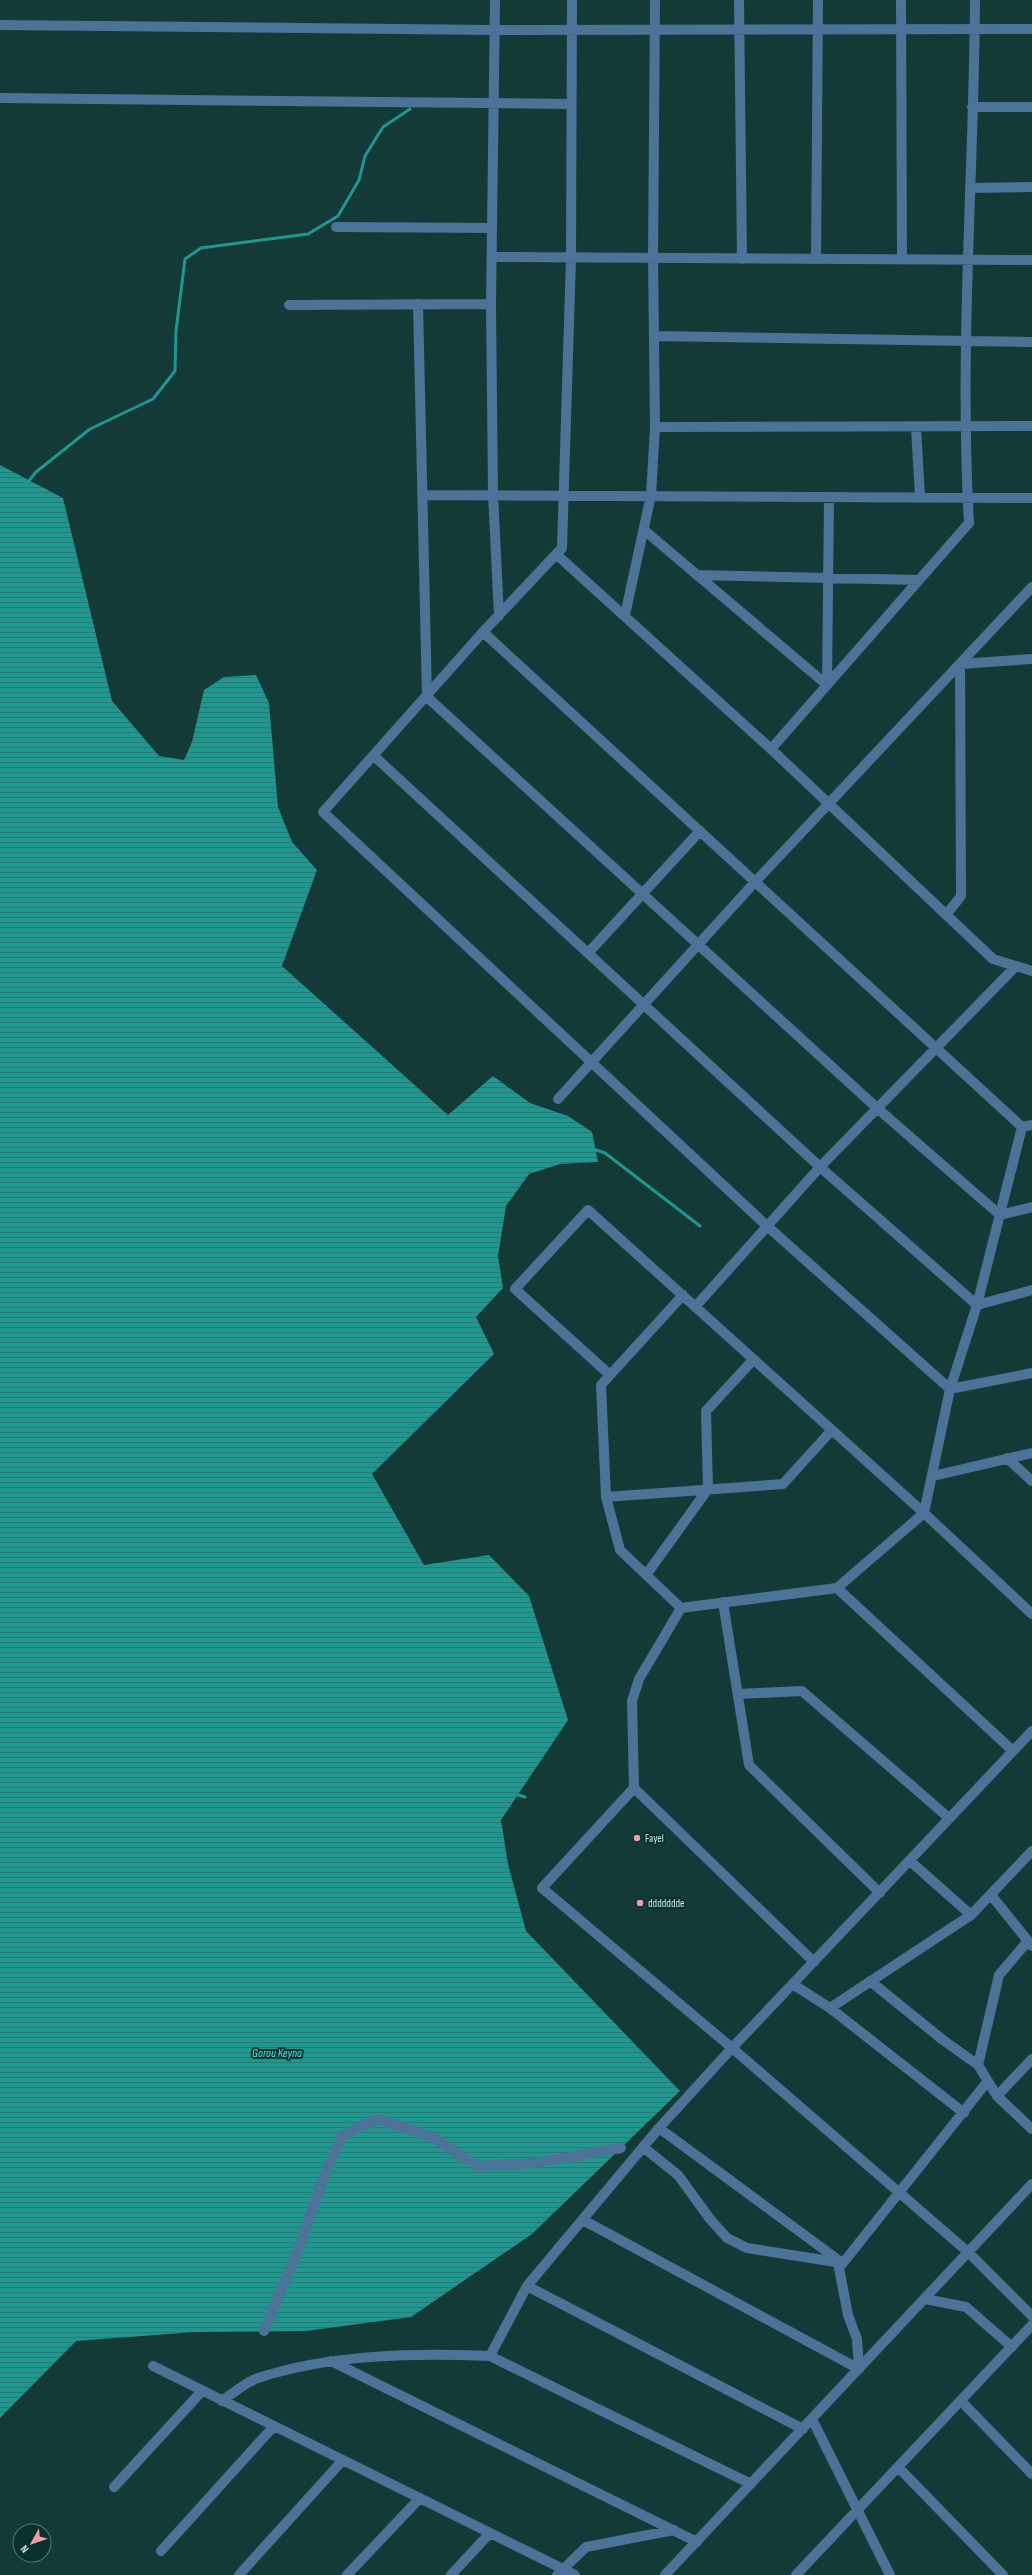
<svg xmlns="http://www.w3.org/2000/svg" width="1032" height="2575" font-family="'Sofia Sans Condensed',sans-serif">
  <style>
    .water { fill: url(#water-rules) }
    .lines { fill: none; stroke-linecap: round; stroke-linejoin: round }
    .stream { stroke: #21968e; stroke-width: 3 }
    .minor { stroke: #4d7297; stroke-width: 10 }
    .poi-dot { fill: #f39aaa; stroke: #08302d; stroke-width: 1.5 }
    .labels { text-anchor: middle; stroke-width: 4; stroke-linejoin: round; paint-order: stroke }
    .poi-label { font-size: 11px; fill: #baefe9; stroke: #08302d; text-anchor: start }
    .water-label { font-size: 12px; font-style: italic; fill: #55eee3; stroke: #08302d }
  </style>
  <defs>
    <pattern id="water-rules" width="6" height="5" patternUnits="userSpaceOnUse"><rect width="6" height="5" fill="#21968e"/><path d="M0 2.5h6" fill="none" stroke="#297b75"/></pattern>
  </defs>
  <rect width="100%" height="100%" fill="#143a37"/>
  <path class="water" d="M0 465 63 498 112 701 159 756 184 760 192 742 204 690 224 677 256 675 269 703 278 807 292 842 317 870 282 966 448 1115 493 1076 530 1103 568 1116 592 1132 598 1162 560 1164 529 1174 506 1206 498 1256 503 1288 476 1317 494 1354 372 1474 424 1565 489 1555 529 1596 568 1720 501 1820 508 1864 526 1931 680 2091 532 2234 411 2317 306 2331 195 2332 76 2341 0 2418Z"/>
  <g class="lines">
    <path class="stream" d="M27 483 36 472 90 429 153 399 175 371 176 331 185 259 201 248 308 234 338 216 359 180 365 156 383 127 410 109
      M593 1149 605 1153 700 1226
      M515 1794 525 1797"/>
    <path class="minor" d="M495 0 491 304 493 494 499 616
      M572 0 571 258 562 548 483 632 323 812 767 1226 950 1389 1032 1373
      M739 0 742 259
      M901 0 902 259
      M0 25 493 30 1032 29
      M0 98 571 104
      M972 107H1032
      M970 188 1032 187
      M336 227 492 228
      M492 257 1032 260
      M816 259 818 0
      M418 304 427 697 877 1108 1000 1215 1032 1207
      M289 305 491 304
      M654 336 1032 342
      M655 427 1032 426
      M916 427 920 497
      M422 495 1032 498
      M644 530 827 685
      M556 554 771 749 993 959 1032 971
      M697 575 919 580
      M625 615 651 495 655 427 653 258 655 0
      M483 632 1022 1127
      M827 685 829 497
      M771 749 969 523C959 348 974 174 975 0
      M374 756 820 1167 977 1305 1032 1290
      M946 915 961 896 960 664 1032 659
      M589 952 700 831
      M558 1099 755 882 1032 587
      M1022 1127 1032 1125
      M683 1295 601 1385 606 1497 783 1484 831 1431
      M695 1307 820 1167 1016 966
      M610 1375 515 1289 588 1210 924 1513 1032 1614
      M1007 1458 1032 1481
      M933 1476 1032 1453
      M606 1497 620 1550 681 1608
      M646 1575 708 1489 706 1411 753 1360
      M837 1588 1013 1751
      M723 1602 749 1765 880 1893
      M681 1608 639 1679 632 1701 634 1788 542 1888 732 2048 968 2252 1032 2316
      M681 1608 837 1588 924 1513 950 1389 977 1305 1022 1127
      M738 1694 802 1691 949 1818
      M634 1788 814 1962
      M910 1861 971 1915
      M991 1895 1032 1946
      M870 1981 943 2040 978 2065 997 2096 1032 2129
      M794 1985 830 2008 964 2113
      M830 2008 971 1915 1032 1851
      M978 2065 999 1975 1028 1941
      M997 2096 1032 2059
      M659 2128 841 2262
      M643 2147 678 2175 710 2219 727 2238 747 2248 842 2263
      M583 2220 859 2369
      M527 2286 803 2429
      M925 2299 966 2307 1012 2347
      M264 2331 297 2253 322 2182 342 2136 378 2119 432 2137 477 2166 536 2163 621 2148
      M490 2356 751 2484
      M331 2361 697 2542
      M153 2366 575 2575
      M859 2369 857 2339 848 2315 839 2268 987 2082
      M222 2401C233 2393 246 2382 258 2378 331 2354 414 2353 490 2356L527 2286 659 2128 732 2048 1032 1731
      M961 2401 1032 2474
      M812 2419 890 2575
      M898 2467 1003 2575
      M114 2487 202 2391
      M161 2551 274 2426
      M239 2575 343 2460
      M347 2575 420 2498
      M451 2575 490 2533
      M557 2575 586 2547 674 2530
      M665 2575 1032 2184
      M796 2575 1032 2325"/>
  </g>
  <g class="poi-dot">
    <circle cx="637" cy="1838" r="4"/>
    <circle cx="640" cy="1903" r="4"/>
  </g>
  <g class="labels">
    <g class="poi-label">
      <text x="645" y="1842">Fayel</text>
      <text x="648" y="1907">ddddddde</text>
    </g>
    <g class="water-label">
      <text x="277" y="2057">Gorou Keyna</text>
    </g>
  </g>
  <g transform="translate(32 2543) rotate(230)"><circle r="19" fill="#08302d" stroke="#4f7c78"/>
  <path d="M0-3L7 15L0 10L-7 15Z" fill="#f39aaa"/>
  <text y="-6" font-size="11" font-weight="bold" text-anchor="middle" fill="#baefe9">N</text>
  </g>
</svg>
